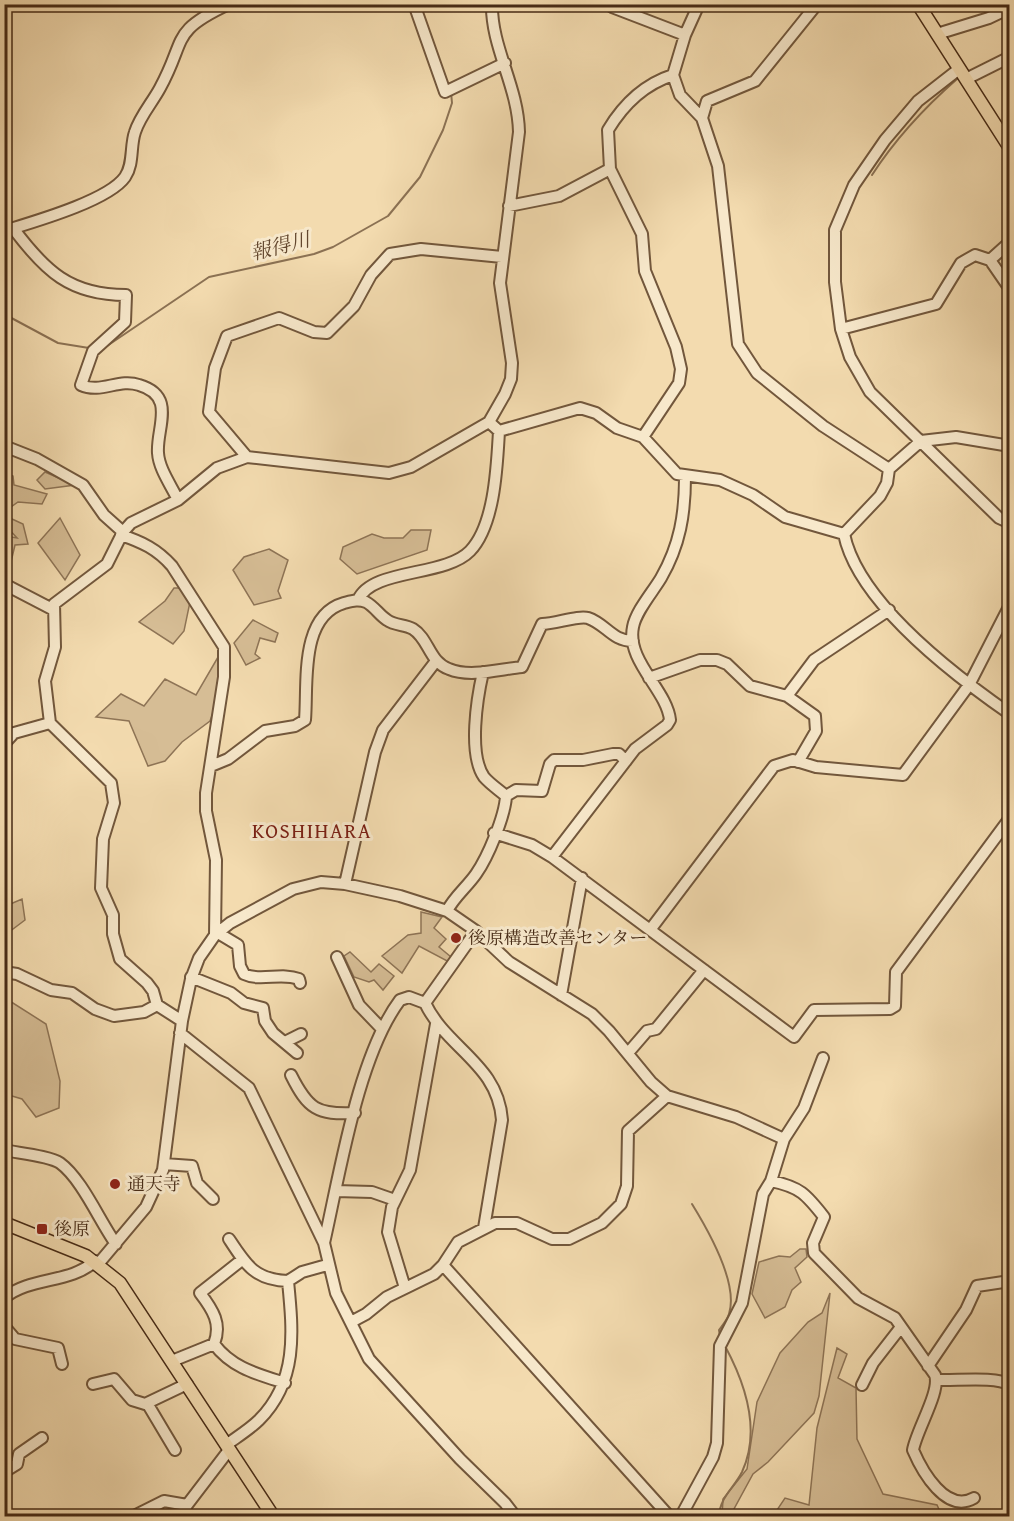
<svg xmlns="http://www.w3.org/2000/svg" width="1014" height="1521" font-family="'Gentium Book Plus','Noto Serif JP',serif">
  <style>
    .green { fill: #d6bd95; stroke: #8e7456; stroke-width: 1.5 }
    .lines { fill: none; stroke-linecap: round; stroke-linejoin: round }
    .stream { stroke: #8b7153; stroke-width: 2 }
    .minor-casing { stroke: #72573c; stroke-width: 14 }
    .major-casing { stroke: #472b16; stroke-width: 15 }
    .minor { stroke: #f7e8cb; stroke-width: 10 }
    .major { stroke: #f3dbaf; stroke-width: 12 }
    .poi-dot { fill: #8f2418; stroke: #f7e8cb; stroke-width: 2 }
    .labels { text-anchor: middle; stroke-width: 6; stroke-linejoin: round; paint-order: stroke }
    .poi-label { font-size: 18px; fill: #472b16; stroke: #f7e8cb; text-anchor: start }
    .water-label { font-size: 20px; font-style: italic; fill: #64482f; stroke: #f7e8cb }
    .quarter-label { font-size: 21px; letter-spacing: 1.5px; fill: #7a1f14; stroke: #f7e8cb }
  </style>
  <rect width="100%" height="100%" fill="#f3dbaf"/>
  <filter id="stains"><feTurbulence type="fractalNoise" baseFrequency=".00333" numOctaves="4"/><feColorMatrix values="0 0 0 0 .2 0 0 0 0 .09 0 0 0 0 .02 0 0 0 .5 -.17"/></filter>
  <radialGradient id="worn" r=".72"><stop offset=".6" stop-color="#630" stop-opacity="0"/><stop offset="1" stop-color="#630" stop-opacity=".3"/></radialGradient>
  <path class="green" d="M45 472 75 485 45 489 37 480Z
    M5 473 13 476 14 485 47 494 42 504 18 502 8 509 5 507Z
    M60 518 80 555 65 580 38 543Z
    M12 519 23 524 28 544 15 545 10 566 5 563V536L17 538 5 525Z
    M411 530H431L427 550 357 574 340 559 343 547 372 534 384 538H403Z
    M269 549 288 560 278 591 281 598 254 605 233 570 244 557Z
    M174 588H181L190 602 184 631 173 644 139 622 165 601Z
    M253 620 278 633 275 642 260 638 255 654 260 658 246 665 234 643Z
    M221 652 217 702 210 721 182 742 165 761 148 766 129 721 96 717 121 694 144 706 165 679 196 695Z
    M22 899 25 920 5 935V901L8 905Z
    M421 912 442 917 434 928 446 939 439 947 451 957 449 962 419 946 402 973 382 956 408 935 421 933Z
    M350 952 371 972 379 964 394 976 383 990 374 980 369 982 354 977 344 956Z
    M5 998 46 1024 60 1081 59 1108 36 1117 22 1099 5 1094Z
    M800 1249H806L807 1257 795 1268 801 1282 792 1290 785 1307 765 1318 752 1294 759 1262 779 1256 790 1257Z
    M830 1293 819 1396 814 1413 768 1462 753 1474 734 1509V1516H722L723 1499 747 1469 757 1402 780 1353 808 1322 822 1313Z
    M837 1348 847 1354 838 1378 856 1388 857 1439 883 1494 937 1505 942 1516H773L785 1498 809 1505 817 1428Z"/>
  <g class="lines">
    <path class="stream" d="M872 175C896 138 924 108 957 79
      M4 314 58 343 89 348
      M101 350 209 277 314 254 333 247 388 216 420 177 443 130 452 103 451 92
      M692 1204C708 1230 739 1283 729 1314 727 1320 722 1326 719 1330L720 1336
      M719 1516C720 1497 734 1488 742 1472 761 1431 745 1383 725 1346"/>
    <defs>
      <path id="minor" d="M414 4 445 92 505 63
        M613 4 612 7 685 35 673 75 680 95 702 118 718 166 738 344 757 373 823 426 889 469
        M937 34 989 18 1010 8
        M685 35 699 4
        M959 69 918 101 885 140 854 185 835 230V282L841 329 850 357 870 392 999 518 1010 523
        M966 79 1010 57
        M702 118 707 101 755 81 817 4
        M509 206 559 196 610 169
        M13 228C45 271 70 295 126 295L125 322 93 351 81 385C101 394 119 378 139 385 177 396 156 428 158 453 159 469 171 485 178 500
        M4 231C33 222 108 201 125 177 134 164 130 146 135 132 140 116 152 103 160 88 187 39 169 32 229 4
        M990 260 1010 242
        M841 329 936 304 961 263 975 255 990 260 1010 289
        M489 422 499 431 580 408 596 413 617 428 643 437 677 474 720 480 753 495 785 517 844 534
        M643 437 679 383 681 369 676 347 645 271 642 234 610 169 608 130C623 105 645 84 673 75
        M4 446 37 459 83 485 104 515 123 532
        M247 457 209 412 215 368 227 336 279 318 314 332 327 333 354 306 371 275 390 254 421 249 502 257
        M844 534C858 602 954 675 1010 714
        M844 534 880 496 887 483 889 469 921 441 956 437 1010 446
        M121 535C142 542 157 549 172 566L224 647V677L206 793V811L216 860 215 935
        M4 584 54 610
        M358 600C372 568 445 577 470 551 495 525 497 465 499 431
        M483 672C477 698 468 754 484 777 490 784 499 790 506 796
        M649 678 700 660H717L727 664 750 686 787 696 815 716 816 731 798 762
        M787 696 814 660 889 610
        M4 744 14 733 50 723
        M211 766 228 759 265 731 295 726 305 720C308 684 299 616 344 603 352 601 358 599 366 602 375 607 379 615 387 620 395 626 405 624 413 629 429 639 429 662 449 669 470 678 500 669 522 667L542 624C555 624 579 615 588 618 606 624 612 641 633 641
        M506 796 516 790 542 791 550 764 554 760H583L613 754H619L626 761
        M494 833 532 845 552 857 794 1037 814 1010 890 1009 895 1006 896 972 1010 818
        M552 857 635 749 667 725 670 720C667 690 626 661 633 627 636 611 652 593 661 578 680 545 685 514 685 477
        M345 884 375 752 383 730 436 661
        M447 911C454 897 467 887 476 874 488 857 505 816 506 796
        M650 930 774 766 793 760 816 767 903 775 969 685 1010 605
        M218 933 238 945 240 966 244 974C261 982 281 972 299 979L300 983
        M337 957 359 1005 381 1028
        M4 972 17 974 51 990 72 993 95 1009 114 1016 144 1012 157 1005
        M191 977 231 993 244 1003 263 1008 265 1021 273 1033 297 1053
        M561 995 582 878
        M425 1003 476 931
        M182 1021 157 1005 153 991 147 983 120 959 113 934V915L101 888 103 839 114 803 111 783 50 723 45 681 55 647 54 604 107 564 123 532 131 523 178 500 217 468 247 457 389 473 411 467 489 422 505 394 511 379 512 363 500 283 519 132C518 86 491 47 492 4
        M180 1033 249 1088 324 1243 336 1293 369 1359 460 1459 505 1503 515 1516
        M285 1042 301 1034
        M628 1053 647 1031 656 1029 704 970
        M291 1075C308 1109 317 1115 355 1113
        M4 1150C18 1153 50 1156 60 1163 82 1179 100 1222 116 1244
        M164 1164 192 1166 197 1183 213 1199
        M771 1181C800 1187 806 1194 824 1217L813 1243 814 1253 858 1298 895 1318 935 1375C941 1391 916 1431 913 1450 922 1471 946 1514 974 1498
        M336 1191 372 1192 395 1200
        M229 1239C246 1265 255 1280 288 1281
        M324 1243C340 1173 358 1056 400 1000L409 997 425 1003C447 1049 498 1064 502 1120L484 1228
        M99 1263 146 1207 163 1170 182 1021 191 979 199 958 215 935 230 923 293 889 321 882 345 884 400 896 447 911 476 931 509 962 592 1014 609 1031 651 1082 667 1096 736 1117 784 1139
        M443 1265 669 1516
        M405 1288 388 1232 392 1207 410 1170 436 1024
        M4 1298C31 1276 70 1284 95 1261
        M351 1322 366 1314 387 1297 434 1274 443 1265 458 1242 495 1223H517L552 1239H569L602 1223 621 1204 627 1186 628 1131 667 1096
        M4 1326 15 1339 58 1348 62 1364
        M214 1344C232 1368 257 1374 285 1383
        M172 1361 214 1344C222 1324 213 1310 200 1293L243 1259
        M928 1366 966 1310 977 1286 1010 1281
        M937 1380C956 1381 996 1376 1010 1385
        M93 1384 114 1379 132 1400 145 1404 187 1384
        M862 1385 873 1363 901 1327
        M147 1403 175 1450
        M226 1445C237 1437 250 1429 259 1420 298 1381 293 1332 288 1281L302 1272 327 1265
        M4 1472 17 1464 19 1454 42 1438
        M134 1516 164 1501 187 1505
        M182 1516 187 1505 229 1450
        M681 1516 713 1457 717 1443 720 1346 742 1303 763 1194 771 1181 784 1139 804 1108 823 1058"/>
      <path id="major" d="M918 4 1010 148
        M4 1223 86 1256 120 1283 273 1516"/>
    </defs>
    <use href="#minor" class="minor-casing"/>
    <use href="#major" class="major-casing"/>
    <use href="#minor" class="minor"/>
    <use href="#major" class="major"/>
  </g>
  <g class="poi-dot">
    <circle cx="456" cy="938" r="6"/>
    <circle cx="115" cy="1184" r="6"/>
    <rect x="36" y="1223" width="12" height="12" rx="3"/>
  </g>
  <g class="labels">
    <g class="poi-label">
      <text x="468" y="944">後原構造改善センター</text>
      <text x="127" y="1190">通天寺</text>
      <text x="54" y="1235">後原</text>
    </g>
    <g class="water-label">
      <text transform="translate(280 246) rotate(-14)" y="7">報得川</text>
    </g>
    <g class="quarter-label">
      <text x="312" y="838">KOSHIHARA</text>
    </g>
  </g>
  <rect width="1014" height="1521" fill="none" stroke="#f3dbaf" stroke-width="24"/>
  <rect x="6" y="6" width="1002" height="1509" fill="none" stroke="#472b16" stroke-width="3"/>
  <rect x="12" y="12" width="990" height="1497" fill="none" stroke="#472b16" stroke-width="1.5"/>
  <rect width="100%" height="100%" filter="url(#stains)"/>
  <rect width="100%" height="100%" fill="url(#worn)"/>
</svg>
